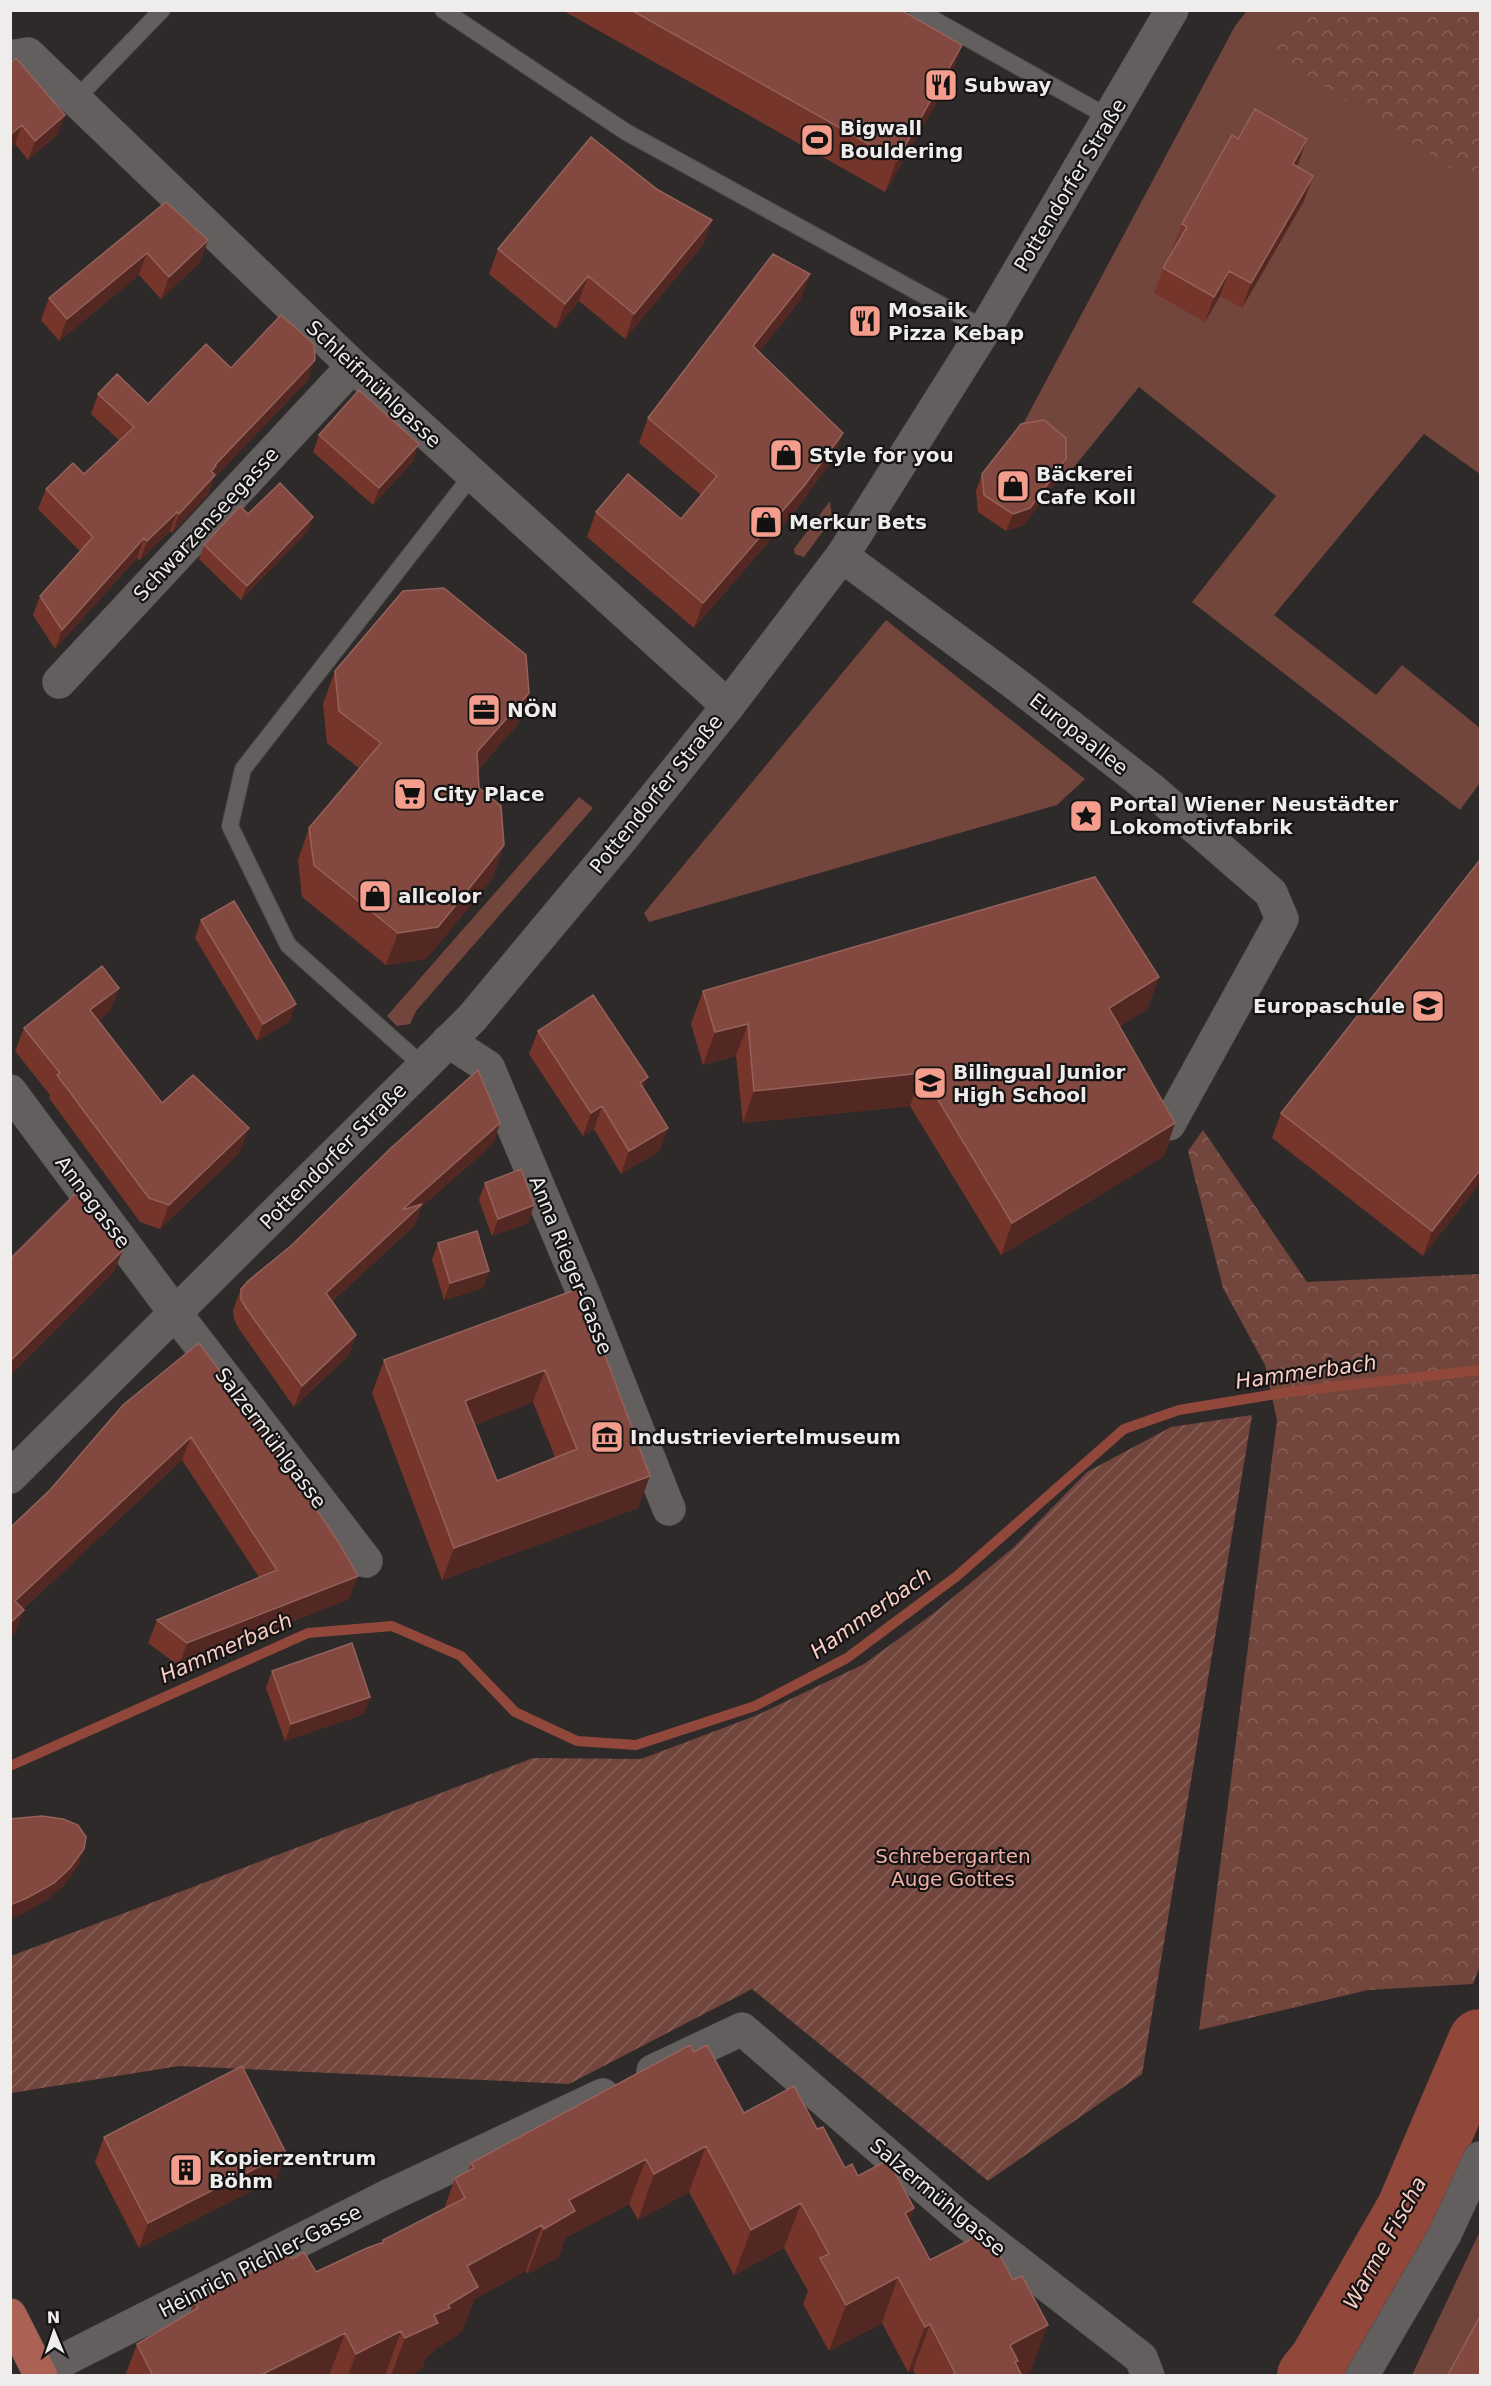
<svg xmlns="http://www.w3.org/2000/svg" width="1491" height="2386" font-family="'DejaVu Sans',sans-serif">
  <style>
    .green { fill: #73463d }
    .forest { fill: url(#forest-crowns) }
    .garden { fill: url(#garden-furrows) }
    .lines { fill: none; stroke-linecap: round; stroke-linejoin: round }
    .stream { stroke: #91483b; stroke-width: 10 }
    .river { stroke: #91483b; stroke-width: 64 }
    .service-casing { stroke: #4a4746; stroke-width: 18 }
    .minor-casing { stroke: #4a4746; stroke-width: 34 }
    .secondary-casing { stroke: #4a4746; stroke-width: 34 }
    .primary-casing { stroke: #4a4746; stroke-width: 34 }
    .service { stroke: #635f5f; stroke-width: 16 }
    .minor { stroke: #635f5f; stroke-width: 33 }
    .secondary { stroke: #635f5f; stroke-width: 33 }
    .primary { stroke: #ac6155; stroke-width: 33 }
    .wall { fill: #76352b; fill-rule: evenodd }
    .shaded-wall { fill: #542822 }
    .building { fill: #834840; stroke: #94625b; stroke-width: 1.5; fill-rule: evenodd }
    .labels { text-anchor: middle; stroke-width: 4.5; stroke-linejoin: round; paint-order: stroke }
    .poi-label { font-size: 20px; font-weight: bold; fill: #efecec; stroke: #151313; text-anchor: start }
    .street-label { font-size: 20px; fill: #efecec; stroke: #151313 }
    .park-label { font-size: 20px; fill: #f2b1a5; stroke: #151313 }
    .water-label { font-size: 21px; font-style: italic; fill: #facdc4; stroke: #151313 }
  </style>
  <defs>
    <pattern id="forest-crowns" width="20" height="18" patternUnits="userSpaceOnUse" patternTransform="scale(1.5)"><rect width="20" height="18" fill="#73463d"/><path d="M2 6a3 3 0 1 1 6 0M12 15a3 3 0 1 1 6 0" fill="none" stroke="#876159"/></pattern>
    <pattern id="garden-furrows" width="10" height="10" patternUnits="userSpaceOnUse" patternTransform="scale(1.5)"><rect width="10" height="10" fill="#73463d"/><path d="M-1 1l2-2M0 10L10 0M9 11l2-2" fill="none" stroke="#876159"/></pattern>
  </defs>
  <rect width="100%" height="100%" fill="#2e2a2a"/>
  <path class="green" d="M1247 11H1480V474L1424 434 1274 615 1376 695 1402 665 1480 728V783L1460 810 1192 602 1276 496 1139 387 1065 478 1060 477 1014 441 1235 26Z
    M830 501 832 519 804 557 795 554 794 549Z
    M886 620 1085 779 1057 805 649 922 644 913Z
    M579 797 593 808 416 1011 410 1024 397 1026 387 1016Z
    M1480 2231V2375H1412Z"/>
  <path class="forest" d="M1309 11H1480V187L1268 50Z
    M1203 1130 1307 1282 1480 1274V1966L1473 1984 1368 1990 1199 2030 1277 1420 1265 1365 1223 1288 1188 1151Z"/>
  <path class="garden" d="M1252 1415 1142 2074 988 2181 752 1989 569 2084 179 2066 11 2093V1956L533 1758 641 1759 755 1716 864 1664 934 1613 1013 1548 1087 1472 1171 1427Z"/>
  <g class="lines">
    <path class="stream" d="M10 1766 308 1633 392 1626 461 1656 515 1712 577 1741 636 1745 755 1706 847 1658 957 1576 1124 1429 1179 1410 1288 1392 1480 1370"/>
    <path class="river" d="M1309 2376 1321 2361 1408 2210 1480 2041"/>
    <defs>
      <path id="service" d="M443 10 626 132 985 329
        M917 10 1110 118
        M74 101 162 10
        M423 1066 288 945 230 826 243 769 473 474"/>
      <path id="minor" d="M10 57 28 54 353 366 728 706
        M842 556 1013 682 1151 789 1271 893 1282 919 1169 1124
        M59 682 353 366
        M448 1041 488 1067 584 1295 669 1509
        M10 1091 176 1314 366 1561
        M653 2071 742 2029 958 2216 1141 2358 1148 2376
        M40 2372 388 2196 603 2095
        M1362 2376 1445 2234 1480 2158"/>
      <path id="secondary" d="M10 1477 472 1018 618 843 728 706 842 556 985 329 1172 10"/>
      <path id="primary" d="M10 2315 41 2376"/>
    </defs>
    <use href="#service" class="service-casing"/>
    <use href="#minor" class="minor-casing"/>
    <use href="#secondary" class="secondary-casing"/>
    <use href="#primary" class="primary-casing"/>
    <use href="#service" class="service"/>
    <use href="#minor" class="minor"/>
    <use href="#secondary" class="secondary"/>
    <use href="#primary" class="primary"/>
  </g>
  <path class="wall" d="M562 10H901L951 77 885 192Z
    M10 63 58 134 28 160 15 144Z
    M1238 139H1307L1297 166 1304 201 1242 308 1220 296 1205 322 1154 293 1163 268 1174 250 1172 249 1182 224Z
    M658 190 712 220 703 245 625 339 579 301 556 329 489 274 498 249Z
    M166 202 208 240 200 262 161 299 139 275 59 341 41 320 49 298Z
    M801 299 759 352 834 458 795 511 694 628 587 537 596 512 681 519 701 495 639 443 648 418Z
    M231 368 308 380 214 478 208 494 172 533 170 531 140 560 137 558 55 649 33 615 40 596 80 551 38 509 46 489 84 474 120 441 91 414 98 394 148 404Z
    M319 435 413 461 373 505 313 452Z
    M982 474 1060 477 1024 525 1006 531 978 512 976 491Z
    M248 514 308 531 241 600 199 559 204 545Z
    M335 671 529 693 517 725 478 770 479 788 493 878 426 959 386 965 302 897 298 860 309 828 359 768 327 743 323 704Z
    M1480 860V1183L1423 1256 1272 1138 1281 1113Z
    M201 920 290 1021 257 1041 195 938Z
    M1159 977 1147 1009 1119 1027 1175 1123 1164 1156 1001 1255 910 1106 743 1123 736 1056 703 1065 691 1024 703 991Z
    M119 988 110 1011 98 1021 162 1103 240 1152 160 1229 140 1222 49 1098 50 1095 15 1051 24 1028Z
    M538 1031 644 1088 668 1128 659 1151 621 1174 594 1129 583 1136 529 1054Z
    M500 1123 493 1144 421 1207 415 1225 332 1301 356 1335 349 1355 294 1407 239 1329 234 1319 233 1310 241 1289Z
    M485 1183 534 1205 528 1223 492 1236 479 1200Z
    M438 1243 489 1271 483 1288 444 1300 432 1260Z
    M580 1288 638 1508 442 1580 372 1393 384 1360ZM533 1402 555 1457 497 1481 474 1425Z
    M199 1343 349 1599 179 1666 148 1643 157 1620 259 1577 182 1460 23 1609 15 1633 50 1490Z
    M272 1671 370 1697 364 1714 285 1741 266 1688Z
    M694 2052 744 2113 817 2129 845 2168 914 2208 909 2221 930 2260 1031 2371 1022 2376H916L913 2370 908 2372 882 2323 829 2351 803 2304 808 2291 784 2248 734 2275 689 2192 638 2220 629 2204 565 2238 559 2257 527 2274 526 2271 474 2299 462 2332 435 2349 433 2353 426 2357 422 2369 407 2376H125L137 2344 190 2313 194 2302 292 2259 316 2272 382 2243 383 2240 444 2209 455 2178 468 2171 471 2163Z
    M104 2137 277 2178 139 2248 95 2162Z"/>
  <path class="shaded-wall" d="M962 45 951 77 885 192 897 160Z
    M65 115 58 134 28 160 35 141Z
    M22 125 15 144 10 148V135Z
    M1307 139 1298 164 1283 189 1293 164Z
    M1313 176 1304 201 1242 308 1251 283Z
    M712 220 703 245 625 339 634 314Z
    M208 240 200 262 161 299 169 277Z
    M147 253 139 275 59 341 67 319Z
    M1229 271 1220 296 1205 322 1214 297Z
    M810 274 801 299 744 371 753 346Z
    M588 276 579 301 556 329 565 304Z
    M315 360 308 380 214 478 208 494 172 533 179 514 211 471 215 465Z
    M843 433 834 458 795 511 694 628 703 603Z
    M419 444 413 461 373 505 379 488Z
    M1066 459 1060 477 1024 525 1006 531 1013 514Z
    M177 512 170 531 140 560 147 541Z
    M313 517 308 531 241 600 247 586Z
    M144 538 137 558 55 649 62 630Z
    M529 693 517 725 465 785 477 752Z
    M504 845 493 878 426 959 386 965 398 933Z
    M1159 977 1147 1009 1097 1041 1109 1008Z
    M119 988 110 1011 82 1034 90 1010Z
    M296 1004 290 1021 257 1041 263 1024Z
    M748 1024 736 1056 703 1065 715 1032Z
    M922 1073 910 1106 743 1123 754 1091Z
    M648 1077 639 1100 640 1083Z
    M602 1106 594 1129 583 1136 591 1113Z
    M500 1123 493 1144 421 1207 415 1225 318 1313 326 1293 402 1210Z
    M1175 1123 1164 1156 1001 1255 1012 1223Z
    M249 1128 240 1152 160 1229 169 1205Z
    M668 1128 659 1151 621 1174 629 1151Z
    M1480 1170V1183L1423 1256 1432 1231Z
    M534 1205 528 1223 492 1236 498 1219Z
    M123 1250 114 1272 10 1376V1361Z
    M489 1271 483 1288 444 1300 450 1283Z
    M356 1335 349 1355 294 1407 302 1386Z
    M545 1370 533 1402 453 1434 465 1401Z
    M191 1437 182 1460 10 1621 15 1601Z
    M650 1476 638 1508 442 1580 454 1548Z
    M358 1576 349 1599 179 1666 187 1643Z
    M24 1610 15 1633 10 1637V1623Z
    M370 1697 364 1714 285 1741 291 1724Z
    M84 1849 78 1866 64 1886 47 1900 21 1915 10 1919V1905Z
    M706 2146 689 2192 638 2220 654 2174Z
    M286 2153 277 2178 139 2248 148 2223Z
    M646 2159 629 2204 565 2238 559 2257 527 2274 544 2229 569 2200Z
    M801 2203 784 2248 734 2275 751 2230Z
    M914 2208 897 2254 905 2213Z
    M542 2225 526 2271 474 2299 462 2332 435 2349 433 2353 426 2357 422 2369 407 2376H391L405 2338 434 2315 467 2266Z
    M898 2277 882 2323 829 2351 846 2305Z
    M930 2324 913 2370 908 2372 925 2327Z
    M1048 2325 1031 2371 1022 2376H999L1010 2345Z
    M401 2331 385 2376H348L356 2354Z
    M345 2333 329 2376H259Z"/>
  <path class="building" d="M631 10H901L962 45 897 160Z
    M16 58 65 115 35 141 22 125 10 135V63Z
    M1255 109 1307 139 1293 164 1313 176 1251 283 1229 271 1214 297 1163 268 1187 227 1182 224 1232 135 1238 139Z
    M591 137 658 190 712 220 634 314 588 276 565 304 498 249Z
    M166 202 208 240 169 277 147 253 67 319 49 298Z
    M773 254 810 274 753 346 843 433 804 486 703 603 596 512 628 474 681 519 717 476 648 418Z
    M281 315 314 344 315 360 215 465 216 466 211 471 215 475 179 514 177 512 147 541 144 538 62 630 40 596 93 537 46 489 73 463 84 474 134 427 98 394 117 374 148 404 206 344 231 368Z
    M359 390 419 444 379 488 319 435Z
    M1044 420 1066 438V459L1030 508 1013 514 984 495 982 474 1021 424Z
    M280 483 313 517 247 586 204 545 240 506 248 514Z
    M444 588 526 655 529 693 477 752 479 788 501 806 504 845 438 927 398 933 314 865 309 828 381 743 339 711 335 671 403 591Z
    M1480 860V1170L1432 1231 1281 1113Z
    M1095 877 1159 977 1109 1008 1175 1123 1012 1223 922 1073 754 1091 748 1024 715 1032 703 991Z
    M234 901 296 1004 263 1024 201 920Z
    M102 966 119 988 90 1010 162 1103 193 1075 249 1128 169 1205 149 1198 57 1075 60 1073 24 1028Z
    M593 995 648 1077 640 1083 668 1128 629 1151 602 1106 591 1113 538 1031Z
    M478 1070 500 1123 402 1210 422 1204 326 1293 356 1335 302 1386 246 1308 241 1299V1289L248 1281 292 1245 391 1148Z
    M521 1169 534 1205 498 1219 485 1183Z
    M76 1193 123 1250 10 1361V1259Z
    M477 1231 489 1271 450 1283 438 1243Z
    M580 1288 650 1476 454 1548 384 1360ZM545 1370 577 1449 497 1481 465 1401Z
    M199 1343 260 1425 339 1543 358 1576 187 1643 157 1620 277 1570 191 1437 15 1601 24 1610 10 1623V1528L50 1490 123 1405Z
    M352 1643 370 1697 291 1724 272 1671Z
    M42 1816 63 1819 78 1825 86 1837 84 1849 70 1868 54 1883 27 1898 10 1905V1819Z
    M690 2045 694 2052 707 2045 744 2113 794 2086 817 2129 823 2127 845 2168 852 2164 858 2176 888 2160 914 2208 905 2213 930 2260 987 2231 1013 2280 1022 2276 1048 2325 1010 2345 1018 2361 1015 2362 1022 2376H951L955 2373 930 2324 925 2327 898 2277 846 2305 820 2258 829 2254 801 2203 751 2230 706 2146 654 2174 646 2159 569 2200 575 2211 544 2229 542 2225 467 2266 478 2287 448 2305 450 2308 434 2315 438 2323 405 2338 401 2331 356 2354 345 2333 259 2376H153L137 2344 198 2308 194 2302 288 2253 292 2259 304 2252 316 2272 367 2248 384 2242 383 2240 465 2198 455 2178 474 2168 471 2163Z
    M242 2066 286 2153 148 2223 104 2137Z
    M1479 2318 1480 2319V2376H1449L1448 2375Z"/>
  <defs>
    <symbol id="restaurant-square" viewBox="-11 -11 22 22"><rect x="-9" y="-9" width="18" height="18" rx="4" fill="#f49d8d" stroke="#151313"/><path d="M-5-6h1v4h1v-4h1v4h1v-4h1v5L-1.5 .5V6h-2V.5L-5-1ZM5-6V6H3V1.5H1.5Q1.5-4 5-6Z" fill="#111"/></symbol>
    <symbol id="stadium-square" viewBox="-11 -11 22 22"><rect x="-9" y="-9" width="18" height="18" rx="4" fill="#f49d8d" stroke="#151313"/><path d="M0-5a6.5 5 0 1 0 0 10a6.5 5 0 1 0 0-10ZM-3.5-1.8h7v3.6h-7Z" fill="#111"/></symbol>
    <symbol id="shop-square" viewBox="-11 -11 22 22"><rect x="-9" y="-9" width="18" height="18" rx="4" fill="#f49d8d" stroke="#151313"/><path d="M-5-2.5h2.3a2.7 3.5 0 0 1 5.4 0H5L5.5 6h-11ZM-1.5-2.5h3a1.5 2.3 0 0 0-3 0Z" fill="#111"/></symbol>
    <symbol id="office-square" viewBox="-11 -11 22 22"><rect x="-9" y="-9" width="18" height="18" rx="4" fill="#f49d8d" stroke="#151313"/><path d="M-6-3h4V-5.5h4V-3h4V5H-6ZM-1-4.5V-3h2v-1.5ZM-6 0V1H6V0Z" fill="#111"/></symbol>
    <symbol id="supermarket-square" viewBox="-11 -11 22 22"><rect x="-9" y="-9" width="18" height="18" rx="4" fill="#f49d8d" stroke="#151313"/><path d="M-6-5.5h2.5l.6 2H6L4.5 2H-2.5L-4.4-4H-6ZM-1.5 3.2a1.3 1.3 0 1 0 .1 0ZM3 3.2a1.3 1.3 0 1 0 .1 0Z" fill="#111"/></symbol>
    <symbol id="sight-square" viewBox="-11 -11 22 22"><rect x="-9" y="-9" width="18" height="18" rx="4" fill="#f49d8d" stroke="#151313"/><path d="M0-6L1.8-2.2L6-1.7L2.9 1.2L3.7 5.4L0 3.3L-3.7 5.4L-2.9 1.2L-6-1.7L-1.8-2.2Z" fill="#111"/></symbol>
    <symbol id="school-square" viewBox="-11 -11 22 22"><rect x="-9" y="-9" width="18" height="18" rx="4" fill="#f49d8d" stroke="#151313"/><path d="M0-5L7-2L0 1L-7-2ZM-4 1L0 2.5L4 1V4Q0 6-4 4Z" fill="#111"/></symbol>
    <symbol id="museum-square" viewBox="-11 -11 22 22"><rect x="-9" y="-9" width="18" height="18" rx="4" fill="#f49d8d" stroke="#151313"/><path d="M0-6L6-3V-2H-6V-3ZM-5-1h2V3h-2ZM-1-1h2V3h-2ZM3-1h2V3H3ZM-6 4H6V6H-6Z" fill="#111"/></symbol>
    <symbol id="building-square" viewBox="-11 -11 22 22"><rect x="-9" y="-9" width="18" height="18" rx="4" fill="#f49d8d" stroke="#151313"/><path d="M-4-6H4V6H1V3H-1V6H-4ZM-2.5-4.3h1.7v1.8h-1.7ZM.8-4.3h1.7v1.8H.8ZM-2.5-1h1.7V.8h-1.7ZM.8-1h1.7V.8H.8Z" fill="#111"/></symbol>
  </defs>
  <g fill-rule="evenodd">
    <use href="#restaurant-square" x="922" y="66" width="38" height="38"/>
    <use href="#stadium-square" x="798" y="121" width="38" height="38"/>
    <use href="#restaurant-square" x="846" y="302" width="38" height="38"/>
    <use href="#shop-square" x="767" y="436" width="38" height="38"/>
    <use href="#shop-square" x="994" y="467" width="38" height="38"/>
    <use href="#shop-square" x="747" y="503" width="38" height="38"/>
    <use href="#office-square" x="465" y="691" width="38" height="38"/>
    <use href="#supermarket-square" x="391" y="775" width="38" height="38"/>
    <use href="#sight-square" x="1067" y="797" width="38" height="38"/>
    <use href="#shop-square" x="356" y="877" width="38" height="38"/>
    <use href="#school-square" x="1409" y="987" width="38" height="38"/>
    <use href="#school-square" x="911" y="1064" width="38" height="38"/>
    <use href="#museum-square" x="588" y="1418" width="38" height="38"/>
    <use href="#building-square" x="167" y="2151" width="38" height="38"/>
  </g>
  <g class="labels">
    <g class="poi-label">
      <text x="964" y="92">Subway</text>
      <text x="840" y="135">Bigwall<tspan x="840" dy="23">Bouldering</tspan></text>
      <text x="888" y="317">Mosaik<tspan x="888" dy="23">Pizza Kebap</tspan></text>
      <text x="809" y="462">Style for you</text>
      <text x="1036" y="481">Bäckerei<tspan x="1036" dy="23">Cafe Koll</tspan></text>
      <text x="789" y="529">Merkur Bets</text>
      <text x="507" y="717">NÖN</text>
      <text x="433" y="801">City Place</text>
      <text x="1109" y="811">Portal Wiener Neustädter<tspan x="1109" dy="23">Lokomotivfabrik</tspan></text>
      <text x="398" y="903">allcolor</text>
      <text x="1405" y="1013" text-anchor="end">Europaschule</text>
      <text x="953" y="1079">Bilingual Junior<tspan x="953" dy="23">High School</tspan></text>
      <text x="630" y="1444">Industrieviertelmuseum</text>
      <text x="209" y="2165">Kopierzentrum<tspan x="209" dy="23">Böhm</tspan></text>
    </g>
    <g class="street-label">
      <text transform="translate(1070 185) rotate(-59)" y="7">Pottendorfer Straße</text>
      <text transform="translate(374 384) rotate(43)" y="7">Schleifmühlgasse</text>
      <text transform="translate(206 524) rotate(-47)" y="7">Schwarzenseegasse</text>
      <text transform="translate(1079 734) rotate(38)" y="7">Europaallee</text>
      <text transform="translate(656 794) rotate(-51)" y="7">Pottendorfer Straße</text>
      <text transform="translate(333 1156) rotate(-45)" y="7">Pottendorfer Straße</text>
      <text transform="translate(93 1202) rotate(53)" y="7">Annagasse</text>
      <text transform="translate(571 1265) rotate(68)" y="7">Anna Rieger-Gasse</text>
      <text transform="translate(271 1438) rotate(53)" y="7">Salzermühlgasse</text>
      <text transform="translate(938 2197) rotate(40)" y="7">Salzermühlgasse</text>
      <text transform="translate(260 2261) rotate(-27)" y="7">Heinrich Pichler-Gasse</text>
    </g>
    <g class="park-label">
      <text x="953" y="1863">Schrebergarten<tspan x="953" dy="23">Auge Gottes</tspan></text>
    </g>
    <g class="water-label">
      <text transform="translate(1306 1372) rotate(-8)" y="7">Hammerbach</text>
      <text transform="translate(871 1613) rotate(-35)" y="7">Hammerbach</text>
      <text transform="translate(226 1648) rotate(-24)" y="7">Hammerbach</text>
      <text transform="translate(1385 2243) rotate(-61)" y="7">Warme Fischa</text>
    </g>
  </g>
  <rect width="1491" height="2386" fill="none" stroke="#efecec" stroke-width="24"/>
  <g transform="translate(54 2332) rotate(358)" stroke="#151313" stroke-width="4.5" paint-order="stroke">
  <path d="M0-4.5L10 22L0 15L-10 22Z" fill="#efecec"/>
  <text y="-9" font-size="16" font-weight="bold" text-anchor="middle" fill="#efecec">N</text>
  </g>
</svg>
